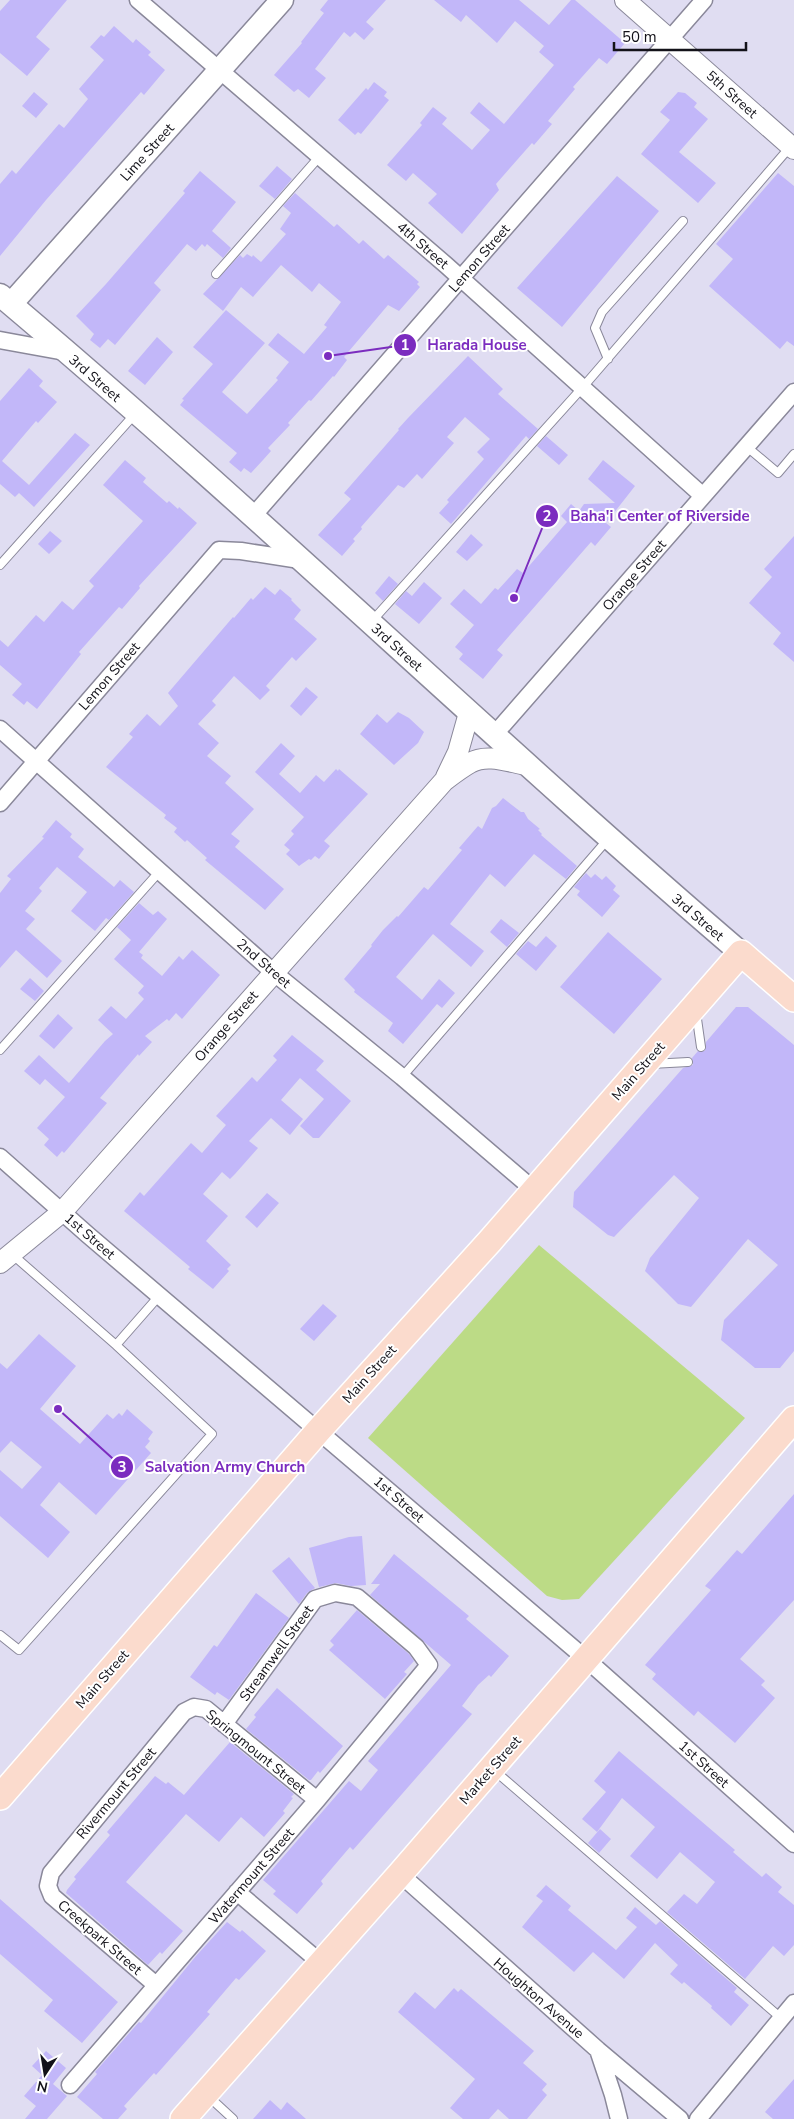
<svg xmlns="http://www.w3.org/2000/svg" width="794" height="2119" font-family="'Nunito Sans',sans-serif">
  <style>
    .grass { fill: #bcdb86 }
    .building { fill: #c2b7f9 }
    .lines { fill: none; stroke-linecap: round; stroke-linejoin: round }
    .service-casing { stroke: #8a889a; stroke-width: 10 }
    .minor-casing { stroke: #8a889a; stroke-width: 19 }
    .tertiary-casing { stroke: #8a889a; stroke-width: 22 }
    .secondary-casing { stroke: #8a889a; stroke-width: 25 }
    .primary-casing { stroke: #fff; stroke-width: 28 }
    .service { stroke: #fff; stroke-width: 8 }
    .minor { stroke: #fff; stroke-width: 16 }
    .tertiary { stroke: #fff; stroke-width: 20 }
    .secondary { stroke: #fff; stroke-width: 22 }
    .primary { stroke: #fbdbcd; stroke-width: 25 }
    .labels { text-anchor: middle; stroke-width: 4; stroke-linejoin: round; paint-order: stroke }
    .street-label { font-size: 14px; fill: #131219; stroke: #fff }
    .leader { fill: none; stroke: #7b2cbf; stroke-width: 2 }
    .callout-dot { fill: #7b2cbf; stroke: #fff; stroke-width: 2 }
    .mark-label { font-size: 15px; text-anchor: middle; font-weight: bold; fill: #fff }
    .callout-label { font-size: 15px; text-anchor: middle; font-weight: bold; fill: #7b2cbf; stroke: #fff; stroke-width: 4; stroke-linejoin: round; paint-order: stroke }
  </style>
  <rect width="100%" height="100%" fill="#e0ddf2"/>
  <path class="grass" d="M539 1245 745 1418 579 1599 562 1600 547 1596 368 1438Z"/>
  <path class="building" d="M10 0H67L36 37 50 49 27 76 0 53V11Z
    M328 0H386L366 22 374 29 364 40 355 32 350 37 344 32 315 69 326 78 309 98 298 89 294 92 274 75 302 43 301 42 324 13 320 10Z
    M434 0H519L549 25 571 0H575L625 43 607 64 599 58 573 87 575 89 548 121 552 124 534 145 532 143 496 184 499 190 462 234 428 203 437 194 413 173 406 181 387 165 422 125 420 123 433 107 447 118 442 124 472 150 490 130 470 113 479 102 504 124 554 65 539 52 544 46 515 21 497 43 466 15 461 22Z
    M114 26 133 43 136 39 151 52 148 55 165 70 144 95 141 92 46 200 0 256V184L12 170 16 174 59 124 64 128 88 99 79 89 104 60 90 47 101 35 104 37Z
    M374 82 387 92 384 96 389 100 361 134 358 132 355 135 338 120 366 88 368 90Z
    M34 92 48 104 36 118 22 106Z
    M678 92 685 93 697 103 694 107 708 119 679 152 716 183 698 203 641 154 670 120 660 112Z
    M277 166 292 179 275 199 259 186Z
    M200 171 236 202 212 231 231 248 223 258 207 244 205 247 202 244 196 251 187 244 154 283 161 290 136 320 115 345 108 339 100 348 90 340 94 334 76 316 106 284 185 193 183 191Z
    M778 173 794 186V346L787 341 780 349 709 286 733 259 716 244Z
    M617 176 659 211 562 327 517 288Z
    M295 193 334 227 337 224 359 244 363 240 384 259 388 255 419 282 417 284 420 287 399 311 388 305 344 357 347 360 334 377 333 376 311 401 309 400 288 423 290 425 268 448 271 451 263 460 251 473 244 468 241 472 229 462 237 453 180 405 184 400 182 399 213 364 193 347 226 310 265 343 222 392 247 414 278 380 276 378 289 362 268 345 278 333 304 354 327 327 324 325 341 302 319 283 312 292 281 265 253 297 241 287 223 311 203 294 240 255 243 258 247 254 252 257 253 255 261 262 286 234 280 229 291 213 283 206Z
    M157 337 173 352 145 385 128 371Z
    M468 356 503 389 498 394 538 429 529 439 526 436 451 524 439 513 449 502 447 500 484 459 477 452 490 439 465 417 447 437 454 443 422 479 417 474 404 488 398 485 361 527 362 529 353 539 355 541 342 556 318 535 351 499 344 493 399 430 398 429 408 418Z
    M29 368 43 381 39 386 57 402 38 423 36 421 2 461 29 485 75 433 90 445 34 507 19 493 15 497 0 484V401Z
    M546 436 568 455 559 465 537 446Z
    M125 460 146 478 143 482 167 503 169 501 178 509 179 507 197 523 139 586 140 588 122 609 119 607 79 652 81 654 37 709 27 701 24 705 12 695 22 684 0 665V640L8 647 36 615 44 622 62 601 73 610 94 586 89 581 143 521 103 485Z
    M603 460 635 486 606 523 611 527 595 546 591 542 497 650 503 655 483 679 459 659 463 654 455 647 474 625 450 604 464 589 481 604 495 588 498 590 517 569 523 573 567 522 561 516 571 504 579 511 584 504 615 503 588 479Z
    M50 531 62 541 49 554 38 544Z
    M471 534 483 545 467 561 456 552Z
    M794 536V662L773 644 781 633 749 603 772 577 764 569Z
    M389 576 398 584 383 601 375 593Z
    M424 582 442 598 419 624 395 604 406 591 412 596Z
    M265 587 275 595 280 589 292 599 291 600 301 610 294 619 317 639 296 661 292 657 266 686 270 690 260 700 234 676 212 701 216 705 198 724 219 743 207 756 231 776 225 783 254 809 231 834 240 841 235 847 284 889 265 910 205 860 207 858 187 840 185 842 174 832 177 828 164 818 166 815 106 767 133 737 129 734 147 714 160 726 178 706 168 693 233 617 234 618 251 598 253 600Z
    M306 687 318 697 301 716 290 706Z
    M398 712 409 718 424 732 418 743 394 765 360 734 377 714 387 723Z
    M281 743 295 756 279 774 300 793 316 775 324 782 336 769 338 771 339 769 368 794 324 841 330 846 319 859 315 856 311 860 309 859 299 866 286 854 290 850 284 845 294 834 291 831 304 817 255 772Z
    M503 798 521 812H524L528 819 540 829 538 830 542 834 541 835 577 866 566 879 534 854 505 887 490 874 450 924 484 951 471 967 433 934 396 977 422 1000 439 979 455 993 442 1008 437 1004 403 1044 388 1031 393 1023 354 992 355 990 344 979 372 946 371 945 383 930 397 916 398 917 424 887 428 890 462 850 459 848 478 826 482 829 492 808 496 806Z
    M56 820 72 834 70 837 84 849 78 857 114 887 120 880 134 892 109 920 106 918 95 931 71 911 87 892 57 867 39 888 42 891 25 911 35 919 26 929 62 961 47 978 16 950 0 968V893L11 879 7 876 44 838 42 837Z
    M586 873 591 878 595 874 602 880 606 876 616 886 613 890 620 896 602 917 577 895 580 891 574 887Z
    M139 903 153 915 158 911 167 919 139 952 143 955 141 958 162 976 179 956 183 960 192 950 220 975 182 1019 176 1013 169 1021 167 1019 145 1036 152 1042 139 1056 138 1054 100 1098 107 1103 64 1153 62 1151 57 1157 44 1145 49 1139 37 1128 65 1097 45 1079 40 1085 24 1071 39 1055 69 1083 105 1041 113 1034 98 1020 111 1006 126 1019 144 999 138 993 144 986 114 959 131 940 117 927Z
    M501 919 519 933 507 947 490 932Z
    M608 932 662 979 614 1034 560 987Z
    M546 936 557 946 536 971 516 954 528 941 536 947Z
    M30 978 44 991 35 1001 20 989Z
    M736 1007H748L794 1045V1351L780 1368H755L721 1340 724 1320 778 1265 748 1239 691 1307 678 1304 645 1271 650 1258 699 1198 674 1175 614 1237 608 1235 573 1207 574 1192 683 1068 693 1065 692 1058 698 1051H705L706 1042Z
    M58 1014 73 1028 54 1049 39 1036Z
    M292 1035 324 1061 316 1070 351 1101 319 1138H313L300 1126 324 1099 300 1078 281 1100 303 1119 290 1135 271 1118 249 1141 258 1148 235 1174 230 1179 222 1172 203 1194 228 1216 206 1241 231 1265 227 1269 229 1271 213 1289 188 1269 190 1267 124 1211 140 1192 144 1196 191 1143 202 1153 226 1125 216 1116 252 1077 257 1082 277 1060 273 1056Z
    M267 1193 279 1203 257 1228 245 1217Z
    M323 1304 337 1316 314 1341 300 1329Z
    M39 1334 76 1366 40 1409 80 1444 107 1414 113 1419 119 1413 122 1416 127 1409 153 1432 148 1439 150 1441 145 1447 151 1453 96 1515 59 1482 40 1505 70 1532 48 1558 0 1516V1470L22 1489 42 1467 11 1441 0 1453V1363L7 1369Z
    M794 1494V1600L740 1659 765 1681 761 1685 775 1698 735 1743 698 1711 694 1716 652 1679 656 1674 645 1665 711 1590 705 1586 737 1550 742 1554Z
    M362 1536 366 1585 351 1586 336 1583 319 1587 309 1548 349 1537Z
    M394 1554 469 1616 466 1619 509 1656 491 1677 489 1675 478 1685 462 1706 472 1714 353 1850 350 1847 321 1881 323 1884 297 1914 273 1894 276 1891 263 1880 349 1781 361 1791 378 1770 368 1761 451 1665 370 1595 380 1584H371Z
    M289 1557 315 1588 307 1593 299 1604 272 1571Z
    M256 1593 289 1618 229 1700 217 1692 215 1695 190 1677 214 1645 217 1647Z
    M357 1610 409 1654 414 1661 404 1672 407 1674 385 1699 329 1650 334 1645 330 1641Z
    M277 1688 343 1746 320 1773 318 1771 311 1780H309L246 1729 256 1717 254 1715Z
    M230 1742 294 1794 291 1797 293 1798 283 1811 285 1813 264 1837 241 1817 219 1842 186 1814 126 1882 183 1931 162 1954 160 1952 148 1965 66 1893 67 1890 76 1879 74 1877 110 1835 107 1832 155 1776 166 1784 168 1782 184 1795Z
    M619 1751 735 1850 733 1852 762 1877 766 1873 782 1887 778 1892 794 1905V1945L784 1956 773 1946 745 1979 667 1912 684 1894 697 1904 715 1882 680 1852 657 1879 630 1856 655 1827 622 1798 597 1832 582 1819 606 1792 594 1781Z
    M600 1829 611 1839 599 1853 588 1843Z
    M546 1885 571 1906 568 1910 616 1950 637 1927 626 1918 635 1907 656 1925 660 1921 737 1988 734 1992 749 2005 731 2026 711 2008 712 2006 684 1982 682 1984 670 1974 678 1965 655 1943 624 1979 593 1952 574 1972 522 1927 543 1901 536 1896Z
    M0 1899 118 2002 82 2043 44 2011 53 2000 0 1954Z
    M227 1922 240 1932 242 1930 266 1951 239 1980 236 1978 207 2012 210 2014 156 2075 154 2073 124 2106 127 2109 118 2119H103L77 2097 97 2074 95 2072 139 2022 141 2023 196 1956Z
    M454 1988 458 1992 461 1989 534 2051 523 2063 547 2084 542 2090 547 2095 527 2119H509L498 2109 489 2119H463L450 2108 475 2079 398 2012 415 1992 435 2009Z
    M46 2051 66 2068 53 2084 67 2096 47 2119H25L36 2106 24 2096 42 2075 32 2066Z
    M794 2079V2119H773L765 2112Z
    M270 2100 281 2110 287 2102 306 2119H253Z"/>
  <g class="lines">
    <defs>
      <path id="service" d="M216 274 320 156
        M608 359 595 328 602 312 683 221
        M747 447 778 473 794 454
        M0 565 134 415
        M372 621 583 387 790 147
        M696 1012 701 1047
        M0 1050 160 871
        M651 1064 688 1062
        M402 1077 608 839
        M116 1345 159 1296
        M0 1635 19 1650 212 1434 116 1345 13 1255
        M495 1771 781 2018
        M207 2095 233 2119"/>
      <path id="minor" d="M138 0 446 265 703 496
        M0 340 65 352
        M253 516 704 0
        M0 729 273 972 402 1077 534 1190
        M494 735 794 392
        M0 803 219 550 241 551 300 560
        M0 1157 88 1235 586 1659 794 1844
        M400 1874 598 2050 680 2119
        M237 1892 321 1963
        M156 1985 52 1896 48 1886 51 1873 184 1712 194 1707 206 1709 317 1800
        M598 2050 613 2095 619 2119
        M70 2085 317 1800 429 1665 416 1647 357 1597 335 1593 315 1599 224 1724
        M698 2119 794 2003"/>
      <path id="tertiary" d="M625 0 794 149
        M446 777 458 752 469 713
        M0 1263 62 1212 444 781C452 775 461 768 470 763 487 753 509 762 527 765"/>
      <path id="secondary" d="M0 295C253 508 490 738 741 953
        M11 304 282 0"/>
      <path id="primary" d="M0 1797 319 1430 490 1241 741 953 794 999
        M183 2119 400 1874 794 1419"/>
    </defs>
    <use href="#service" class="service-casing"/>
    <use href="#minor" class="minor-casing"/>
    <use href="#tertiary" class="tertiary-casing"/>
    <use href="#secondary" class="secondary-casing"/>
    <use href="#primary" class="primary-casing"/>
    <use href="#service" class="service"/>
    <use href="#minor" class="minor"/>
    <use href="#tertiary" class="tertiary"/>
    <use href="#secondary" class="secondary"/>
    <use href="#primary" class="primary"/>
  </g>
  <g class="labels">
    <g class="street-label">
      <text transform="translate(732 94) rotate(42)" y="5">5th Street</text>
      <text transform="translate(147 152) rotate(-48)" y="5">Lime Street</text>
      <text transform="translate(423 245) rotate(41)" y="5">4th Street</text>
      <text transform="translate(479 258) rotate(-49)" y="5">Lemon Street</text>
      <text transform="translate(95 378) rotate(41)" y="5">3rd Street</text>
      <text transform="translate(634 575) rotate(-49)" y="5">Orange Street</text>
      <text transform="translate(397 647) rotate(42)" y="5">3rd Street</text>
      <text transform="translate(109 676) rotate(-49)" y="5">Lemon Street</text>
      <text transform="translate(698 917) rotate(41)" y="5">3rd Street</text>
      <text transform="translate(264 963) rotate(41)" y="5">2nd Street</text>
      <text transform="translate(226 1026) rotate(-49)" y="5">Orange Street</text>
      <text transform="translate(638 1071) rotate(-49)" y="5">Main Street</text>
      <text transform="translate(90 1236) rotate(41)" y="5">1st Street</text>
      <text transform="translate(369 1374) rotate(-48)" y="5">Main Street</text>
      <text transform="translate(399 1499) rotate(41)" y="5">1st Street</text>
      <text transform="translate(276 1653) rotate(-54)" y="5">Streamwell Street</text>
      <text transform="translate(102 1679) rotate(-49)" y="5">Main Street</text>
      <text transform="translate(256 1751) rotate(39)" y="5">Springmount Street</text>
      <text transform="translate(704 1764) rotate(42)" y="5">1st Street</text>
      <text transform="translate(490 1770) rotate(-49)" y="5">Market Street</text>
      <text transform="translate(116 1793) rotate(-50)" y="5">Rivermount Street</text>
      <text transform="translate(251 1876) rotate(-49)" y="5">Watermount Street</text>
      <text transform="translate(100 1937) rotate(41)" y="5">Creekpark Street</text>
      <text transform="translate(539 1998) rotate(41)" y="5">Houghton Avenue</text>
    </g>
  </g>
  <path class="leader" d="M328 356L405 345M514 598L547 516M58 1409L122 1467"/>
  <g class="callout-dot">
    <circle cx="328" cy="356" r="5"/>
    <circle cx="514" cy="598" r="5"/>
    <circle cx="58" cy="1409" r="5"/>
    <circle cx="405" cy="345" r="12"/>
    <circle cx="547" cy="516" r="12"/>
    <circle cx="122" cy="1467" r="12"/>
  </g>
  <g class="mark-label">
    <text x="405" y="350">1</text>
    <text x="547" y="521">2</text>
    <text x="122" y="1472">3</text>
  </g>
  <g class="callout-label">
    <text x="477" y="350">Harada House</text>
    <text x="660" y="521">Baha'i Center of Riverside</text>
    <text x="225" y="1472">Salvation Army Church</text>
  </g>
  <g transform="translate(45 2074) rotate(192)" stroke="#ffffff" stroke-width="4" paint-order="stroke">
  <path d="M0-4L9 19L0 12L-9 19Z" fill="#131219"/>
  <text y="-8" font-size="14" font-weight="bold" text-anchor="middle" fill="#131219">N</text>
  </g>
  <path d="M614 42v8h132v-8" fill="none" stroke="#131219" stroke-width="2.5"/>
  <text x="622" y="42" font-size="15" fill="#131219" stroke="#ffffff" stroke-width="4" paint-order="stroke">50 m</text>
</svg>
